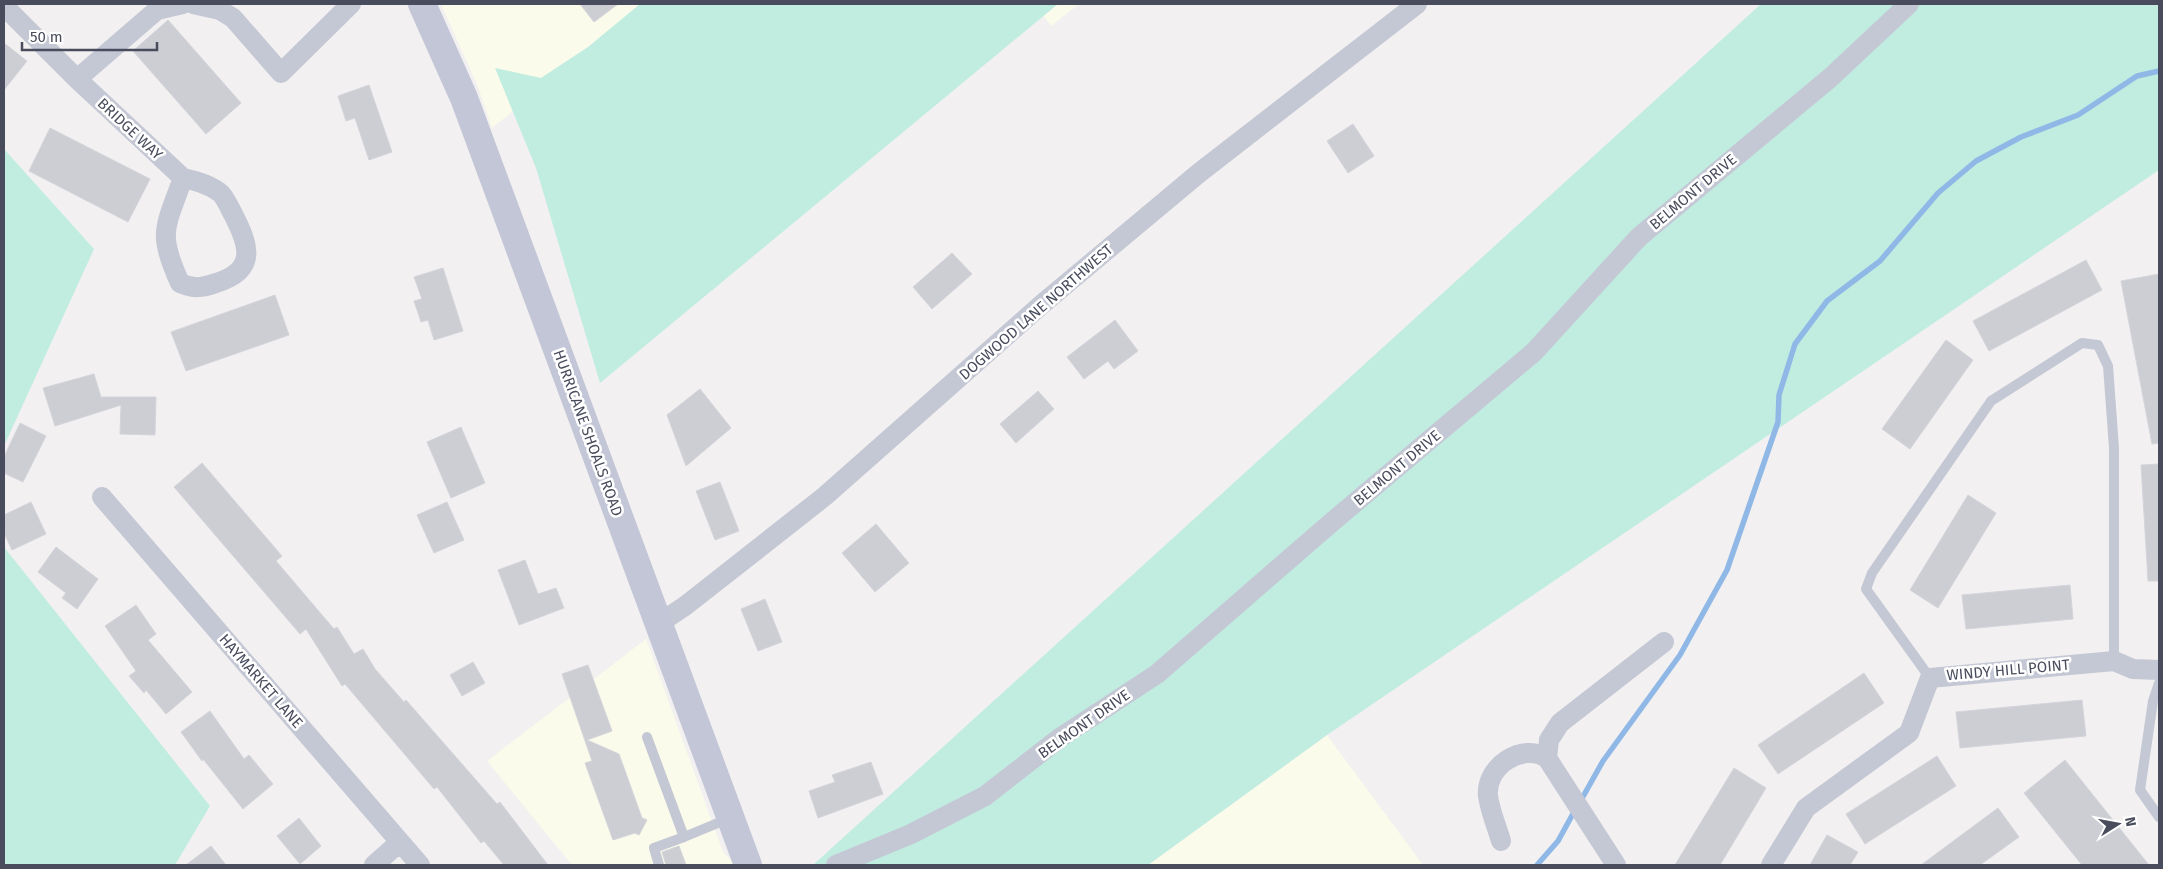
<svg xmlns="http://www.w3.org/2000/svg" width="2163" height="869" font-family="'Fira Sans',sans-serif">
  <style>
    .commercial { fill: #fafbea }
    .green { fill: #c1ede1 }
    .lines { fill: none; stroke-linecap: round; stroke-linejoin: round }
    .stream { stroke: #90b8e7; stroke-width: 5.5 }
    .building { fill: #cdced4; stroke: #d4d4db }
    .lane { stroke: #c4c7d4; stroke-width: 10 }
    .street { stroke: #c4c7d4; stroke-width: 20 }
    .secondary { stroke: #c3c6d7; stroke-width: 28 }
    .labels { text-anchor: middle; stroke-width: 5; stroke-linejoin: round; paint-order: stroke }
    .street-label { font-size: 15px; fill: #484c5c; stroke: #fff }
  </style>
  <rect width="100%" height="100%" fill="#f2f0f0"/>
  <path class="commercial" d="M441 4H645L492 128 478 87Z
    M1035 4H1079L1051 26Z
    M646 639 723 852 736 865H572L487 761Z
    M1327 735 1423 865H1148Z"/>
  <path class="green" d="M640 4H1058L600 383 536 168 495 68 541 78 588 47Z
    M1761 4H2159V170L1327 735 1148 865H813Z
    M4 149 94 249 4 446Z
    M4 547 210 806 175 865H4Z"/>
  <g class="lines">
    <path class="stream" d="M1580 802 1603 761 1680 655 1727 570 1778 422 1779 395 1795 344 1827 301 1880 261 1938 193 1976 161 2021 137 2078 115 2137 76 2159 71
      M1537 865 1558 841 1575 810"/>
  </g>
  <path class="building" d="M580 4H618L594 22Z
    M168 20 241 103 206 134 133 51Z
    M4 43 27 61 4 90Z
    M369 85 392 152 369 160 355 118 346 121 338 96Z
    M1353 124 1374 156 1348 173 1327 141Z
    M50 128 150 179 128 222 29 171Z
    M952 253 972 274 932 309 913 287Z
    M2086 260 2102 290 1989 351 1973 321Z
    M443 268 463 331 434 340 428 320 421 322 414 301 422 299 414 277Z
    M2159 274V443L2152 444 2121 281Z
    M275 295 289 335 186 371 171 332Z
    M1115 320 1138 351 1114 369 1108 361 1084 379 1067 357Z
    M1946 340 1973 360 1910 449 1882 429Z
    M94 374 101 397H156L155 435 120 434 121 405 55 426 43 388Z
    M700 389 731 428 686 466 667 415Z
    M1038 391 1054 409 1016 443 1000 424Z
    M20 423 46 436 23 482 4 473V457Z
    M461 427 485 483 451 498 427 442Z
    M202 463 282 556 276 561 334 629 337 627 354 654 363 649 375 669 404 702 406 700 497 804 500 802 548 865H504L484 841 481 843 437 787 434 789 345 684 342 686 306 629 300 634 174 487Z
    M2159 464V581H2148L2141 465Z
    M720 482 739 531 715 540 696 491Z
    M1968 495 1996 513 1938 608 1910 590Z
    M31 502 46 534 12 550 4 533V515Z
    M447 502 464 540 434 553 417 515Z
    M876 524 909 563 875 592 842 553Z
    M56 547 98 579 77 609 62 598 66 593 38 572Z
    M525 560 538 594 556 588 564 608 519 625 498 570Z
    M2070 585 2073 619 1966 629 1962 595Z
    M765 599 782 642 758 651 741 609Z
    M136 605 156 634 148 640 192 692 166 714 146 690 144 693 129 676 136 671 105 626Z
    M473 662 485 683 462 696 450 675Z
    M588 665 612 731 587 740 619 754 642 818 647 820 639 835 635 833 613 840 585 763 592 761 562 674Z
    M1864 673 1884 703 1778 774 1758 745Z
    M2082 700 2086 736 1960 748 1956 712Z
    M210 711 244 759 249 755 273 784 243 809 203 759 202 761 181 732Z
    M1937 756 1956 786 1865 844 1846 814Z
    M2065 760 2149 865H2082L2024 793Z
    M871 762 883 794 818 818 809 791 835 782 832 775Z
    M1734 768 1766 788 1720 865H1675Z
    M1998 808 2019 837 1980 865H1921Z
    M299 818 321 846 300 864 277 836Z
    M1827 835 1858 852 1850 865H1810Z
    M211 846 226 865H186Z
    M679 846 686 865H666L662 852Z"/>
  <g class="lines">
    <path class="lane" d="M1930 678 1866 589 1872 573 1991 401 2082 343 2098 345 2108 366 2114 448V661
      M2159 683 2153 701 2140 790 2159 817
      M647 737 684 837 730 818
      M659 865 654 848 684 837"/>
    <path class="street" d="M193 4 220 10 233 18 281 73 351 4
      M4 6 77 79 183 178
      M77 79 157 10 183 4
      M183 178C196 181 208 184 219 192 225 196 229 207 233 214 249 245 258 270 216 283 202 288 194 289 180 283 157 233 165 228 183 178Z
      M102 497 420 865
      M658 624 685 606 825 496 1041 305 1199 173 1417 4
      M1547 758 1549 740 1560 723 1664 642
      M1501 841C1497 827 1490 811 1488 796 1485 766 1523 742 1547 758L1616 865
      M374 865 400 842
      M836 865 911 834 985 796 1061 737 1157 674 1332 522 1534 352 1639 237 1830 78 1909 4
      M1771 865 1806 808 1909 733 1930 678 2114 661 2133 669 2159 670"/>
    <path class="secondary" d="M422 4 464 98 748 865"/>
  </g>
  <g class="labels">
    <g class="street-label">
      <text transform="translate(130 129) rotate(43)" y="5">BRIDGE WAY</text>
      <text transform="translate(1693 192) rotate(-40)" y="5">BELMONT DRIVE</text>
      <text transform="translate(1036 312) rotate(-41)" y="5">DOGWOOD LANE NORTHWEST</text>
      <text transform="translate(588 433) rotate(70)" y="5">HURRICANE SHOALS ROAD</text>
      <text transform="translate(1397 468) rotate(-40)" y="5">BELMONT DRIVE</text>
      <text transform="translate(2008 670) rotate(-5)" y="5">WINDY HILL POINT</text>
      <text transform="translate(261 681) rotate(49)" y="5">HAYMARKET LANE</text>
      <text transform="translate(1084 724) rotate(-35)" y="5">BELMONT DRIVE</text>
    </g>
  </g>
  <rect width="2163" height="869" fill="none" stroke="#484c5c" stroke-width="10"/>
  <g transform="translate(2118 824) rotate(79)" stroke="#ffffff" stroke-width="4" paint-order="stroke">
  <path d="M0-4L9 19L0 12L-9 19Z" fill="#484c5c"/>
  <text y="-8" font-size="14" font-weight="bold" text-anchor="middle" fill="#484c5c">N</text>
  </g>
  <path d="M22 42v8h135v-8" fill="none" stroke="#484c5c" stroke-width="2.5"/>
  <text x="30" y="42" font-size="15" fill="#484c5c" stroke="#ffffff" stroke-width="4" paint-order="stroke">50 m</text>
</svg>
